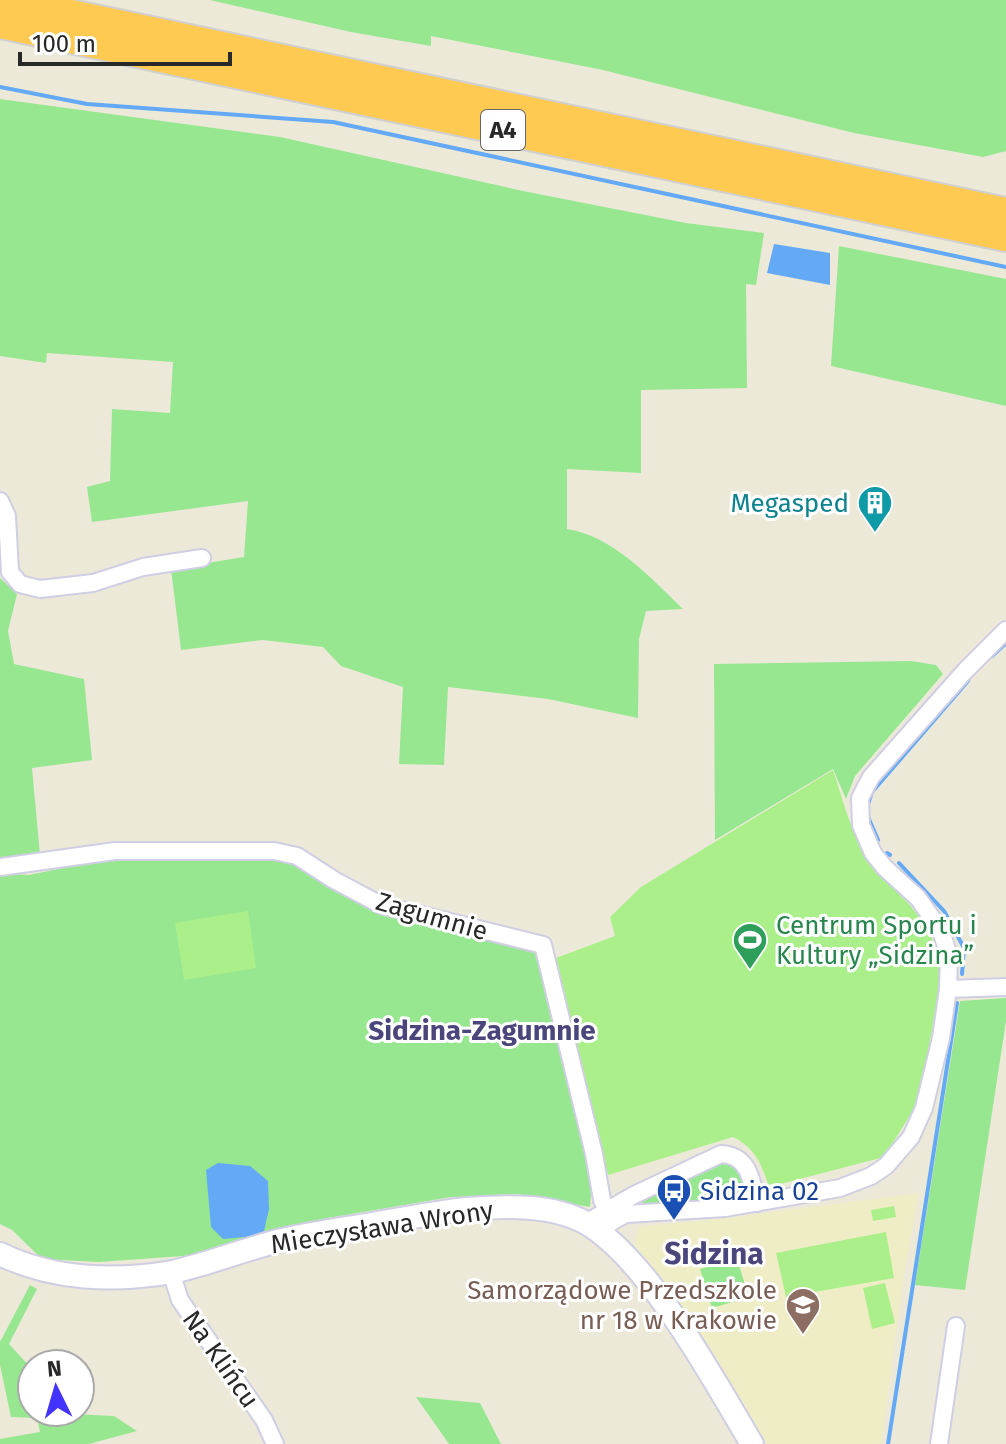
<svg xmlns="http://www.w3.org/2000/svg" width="1006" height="1444" font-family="'Fira Sans',sans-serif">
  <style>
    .education { fill: #efedc6 }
    .green { fill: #97e791 }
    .pitch { fill: #abef8b }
    .water { fill: #63a9f6 }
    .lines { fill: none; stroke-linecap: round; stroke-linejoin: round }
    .stream { stroke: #63a9f6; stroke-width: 4 }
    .street-casing { stroke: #cfcee3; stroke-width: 20 }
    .secondary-casing { stroke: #cfcee3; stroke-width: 26 }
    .highway-casing { stroke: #d0d0d0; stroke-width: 32 }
    .street { stroke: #fff; stroke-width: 16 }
    .secondary { stroke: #fff; stroke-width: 22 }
    .highway { stroke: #ffca51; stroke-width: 28 }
    .labels { text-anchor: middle; stroke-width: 6; stroke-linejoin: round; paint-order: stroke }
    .shield { fill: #fff; stroke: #686868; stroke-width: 2 }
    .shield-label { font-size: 24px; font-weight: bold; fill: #282828 }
    .culture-label { font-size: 26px; fill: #0d838f; stroke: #fff; text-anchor: end }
    .street-label { font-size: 26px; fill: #282828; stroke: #fff }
    .leisure-label { font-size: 26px; fill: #27864d; stroke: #fff; text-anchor: start }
    .transit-label { font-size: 26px; fill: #164399; stroke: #fff; text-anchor: start }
    .education-label { font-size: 26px; fill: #785e54; stroke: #fff; text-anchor: end }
    .neighbourhood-label { font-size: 28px; font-weight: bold; fill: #4a467c; stroke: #fff }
    .quarter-label { font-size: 30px; font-weight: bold; fill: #4a467c; stroke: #fff }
  </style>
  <rect width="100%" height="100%" fill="#ece9d9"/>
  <path class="education" d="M919 1193 904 1274 881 1444H767L692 1320 635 1245 638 1227 727 1218Z"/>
  <path class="green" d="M210 0H1006V151L983 157 854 133 603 70 431 36V46L351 32Z
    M0 99 280 137 523 191 686 223 764 233 756 285 746 284 747 388 641 390V473L567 469V529C613 536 651 578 683 609L646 611 639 639 638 718 548 699 448 687 444 765 399 764 403 687 341 666 323 647 263 640 181 650 171 569 244 557 248 501 92 522 87 487 110 481 112 409 170 413 173 362 47 353 46 363 0 356Z
    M839 246 1006 279V406L831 366Z
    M0 578 17 594 8 631 14 664 84 679 92 760 32 768 40 855 0 861Z
    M911 661 936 665 943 674 855 776 846 799 833 769 715 840 714 664Z
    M274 857 463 932 540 954 592 1179 590 1207 518 1194 451 1197 322 1219 197 1255 99 1262 42 1259 12 1230 0 1224V873L29 875 112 858Z
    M1006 998V1021L965 1290 915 1285 960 1001Z
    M722 1161 735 1165 743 1179 742 1189 732 1199 641 1205 643 1201Z
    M737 1259 749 1297 712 1308 700 1269Z
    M30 1285 37 1289 9 1344 32 1369V1412L114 1416 137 1431 89 1444H0V1439L40 1432 37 1418 11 1417 0 1365V1342Z
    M416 1397 480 1403 501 1444H449Z"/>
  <path class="pitch" d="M833 770C842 796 849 828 864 851 896 901 939 914 941 981L919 1101 884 1157 769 1187C761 1163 756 1149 733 1137L608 1175 556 958 615 936 610 917 641 887Z
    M248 911 256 968 184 980 175 923Z
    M894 1206 896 1217 873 1221 871 1210Z
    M886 1232 894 1278 786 1297 776 1253Z
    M885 1283 895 1323 872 1329 863 1288Z"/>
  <path class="water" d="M774 244 830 253V285L767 273Z
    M218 1163 250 1166 268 1181 269 1209 264 1231 256 1236 223 1239 211 1227 206 1170Z"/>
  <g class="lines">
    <path class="stream" d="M0 87 87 104 333 122 1006 267
      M992 656 1006 643
      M868 804 872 792 968 681
      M868 817 878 840
      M887 853 890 855
      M899 863 944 911 964 948 962 974
      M888 1444 957 1003"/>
    <defs>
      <path id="street" d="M0 501 7 516 10 572 20 584 40 589 93 583 143 567 202 558
        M0 867 115 851H274L297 856 334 880 381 905 543 945 594 1154 602 1200 613 1221
        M948 989 1006 987
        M586 1223 634 1195 721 1154C749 1155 752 1181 757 1203
        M599 1233 613 1221 626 1214 725 1208 840 1188 871 1176 886 1166 911 1137 924 1108 941 1038 948 989 949 956 941 931 918 898 885 868 873 853 861 825 860 798 871 777 965 671 1006 630
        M171 1272 180 1300 264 1420 275 1444
        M939 1444 956 1326"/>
      <path id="secondary" d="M0 1254C53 1280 115 1282 172 1272 209 1264 245 1249 282 1240 312 1233 342 1229 372 1224 404 1219 435 1212 467 1209 505 1206 552 1204 586 1223 649 1260 714 1380 752 1444"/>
      <path id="highway" d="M5 0 1006 212
        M0 24 1006 237"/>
    </defs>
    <use href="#street" class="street-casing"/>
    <use href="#secondary" class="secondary-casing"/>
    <use href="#highway" class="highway-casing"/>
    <use href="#street" class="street"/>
    <use href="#secondary" class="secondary"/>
    <use href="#highway" class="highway"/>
  </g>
  <defs>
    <symbol id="building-pin" viewBox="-11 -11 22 30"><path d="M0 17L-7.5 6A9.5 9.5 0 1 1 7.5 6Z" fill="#0f9aa8" stroke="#fff"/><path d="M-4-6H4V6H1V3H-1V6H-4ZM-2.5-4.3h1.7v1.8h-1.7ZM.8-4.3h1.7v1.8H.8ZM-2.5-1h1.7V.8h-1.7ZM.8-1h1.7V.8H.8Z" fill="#fff"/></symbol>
    <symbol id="stadium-pin" viewBox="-11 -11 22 30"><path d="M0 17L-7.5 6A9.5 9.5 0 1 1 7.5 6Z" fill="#2e9e5b" stroke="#fff"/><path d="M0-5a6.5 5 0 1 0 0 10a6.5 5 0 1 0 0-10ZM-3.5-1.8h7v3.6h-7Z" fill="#fff"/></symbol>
    <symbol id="bus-pin" viewBox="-11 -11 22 30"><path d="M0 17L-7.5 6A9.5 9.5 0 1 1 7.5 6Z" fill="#1a4fb4" stroke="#fff"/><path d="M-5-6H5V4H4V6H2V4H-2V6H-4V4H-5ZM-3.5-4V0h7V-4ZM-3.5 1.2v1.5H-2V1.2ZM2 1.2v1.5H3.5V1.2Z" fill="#fff"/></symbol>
    <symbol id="school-pin" viewBox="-11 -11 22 30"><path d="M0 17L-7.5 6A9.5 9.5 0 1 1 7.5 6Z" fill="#8d6e63" stroke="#fff"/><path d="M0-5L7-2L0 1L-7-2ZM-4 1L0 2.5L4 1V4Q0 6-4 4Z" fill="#fff"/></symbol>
  </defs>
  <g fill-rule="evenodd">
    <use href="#building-pin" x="855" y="483" width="40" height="54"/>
    <use href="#stadium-pin" x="730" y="920" width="40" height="54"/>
    <use href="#bus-pin" x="654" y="1171" width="40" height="54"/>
    <use href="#school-pin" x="783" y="1285" width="40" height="54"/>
  </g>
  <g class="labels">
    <rect class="shield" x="481" y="110" width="44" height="40" rx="6"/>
    <g class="shield-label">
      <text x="503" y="138">A4</text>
    </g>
    <g class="culture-label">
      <text x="849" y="512">Megasped</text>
    </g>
    <g class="street-label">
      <text transform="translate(432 916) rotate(16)" y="9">Zagumnie</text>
      <text transform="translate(382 1227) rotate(-9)" y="9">Mieczysława Wrony</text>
      <text transform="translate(221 1359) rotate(55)" y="9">Na Klińcu</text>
    </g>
    <g class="leisure-label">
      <text x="776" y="934">Centrum Sportu i<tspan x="776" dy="30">Kultury „Sidzina”</tspan></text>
    </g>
    <g class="transit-label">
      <text x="700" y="1200">Sidzina 02</text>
    </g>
    <g class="education-label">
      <text x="777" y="1299">Samorządowe Przedszkole<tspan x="777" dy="30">nr 18 w Krakowie</tspan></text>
    </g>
    <g class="neighbourhood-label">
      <text x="482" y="1040">Sidzina-Zagumnie</text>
    </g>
    <g class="quarter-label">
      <text x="714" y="1264">Sidzina</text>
    </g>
  </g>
  <g transform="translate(56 1388) rotate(355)"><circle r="38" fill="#ffffff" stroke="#a9a9a9" stroke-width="2"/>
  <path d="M0-6L14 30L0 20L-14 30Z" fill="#4233ff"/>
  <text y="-12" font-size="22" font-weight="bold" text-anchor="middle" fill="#282828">N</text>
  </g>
  <path d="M20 52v12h210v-12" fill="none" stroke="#282828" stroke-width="4"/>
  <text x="32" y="52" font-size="24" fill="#282828" stroke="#ffffff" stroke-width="6" paint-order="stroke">100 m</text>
</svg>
